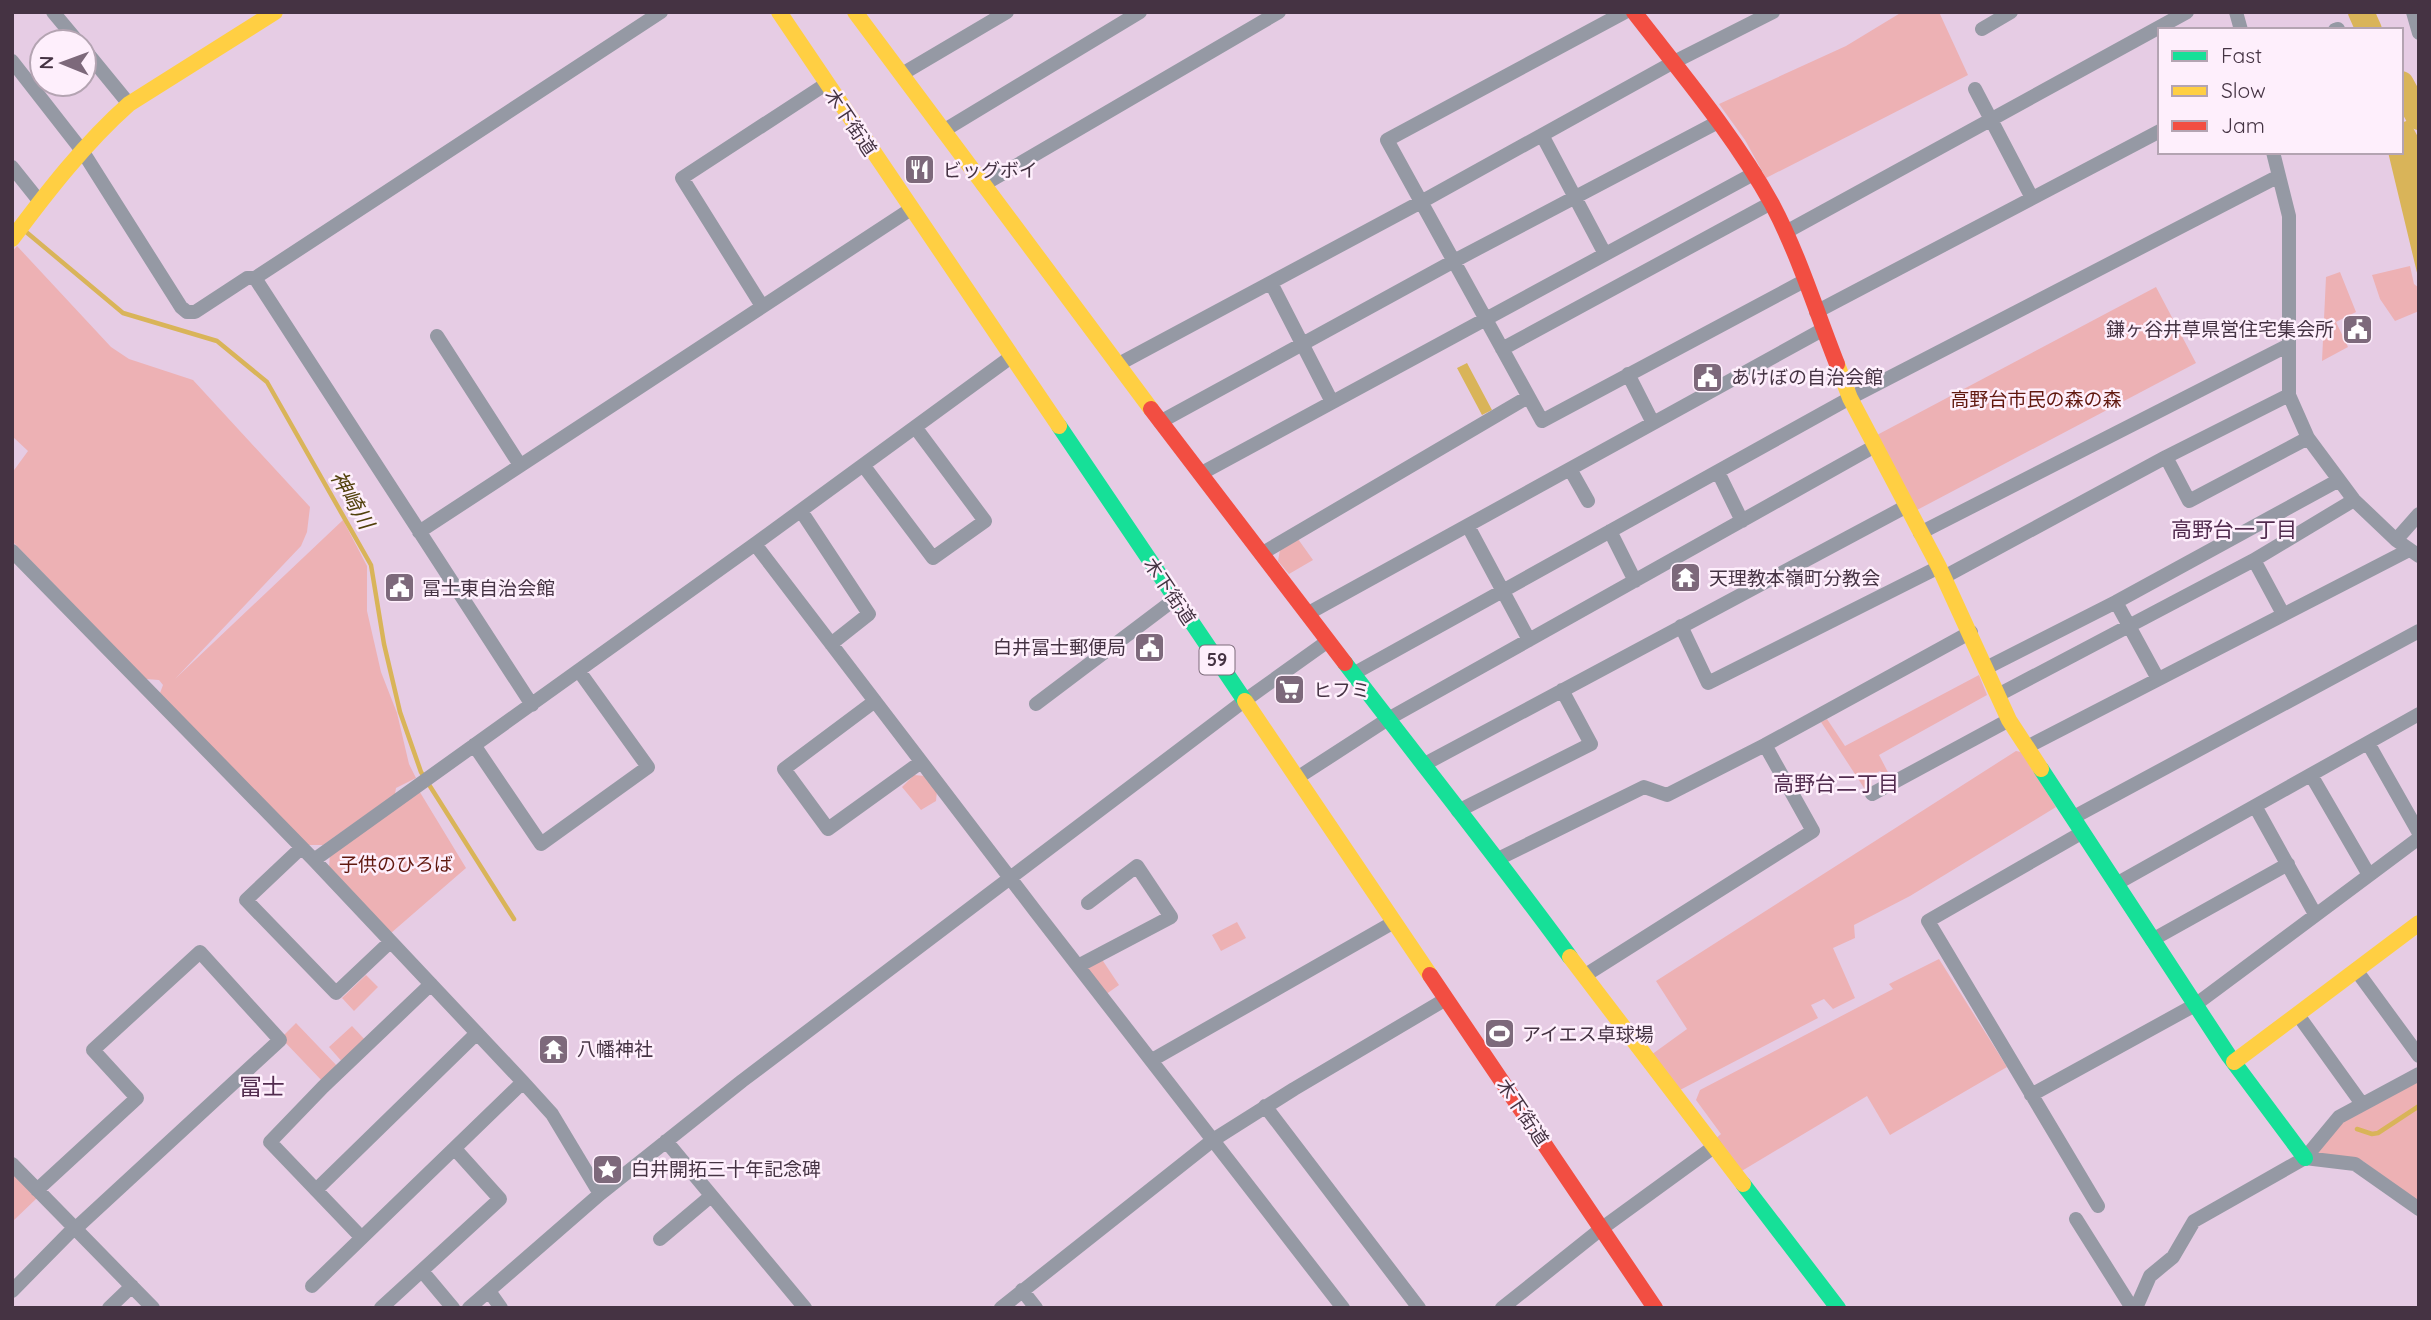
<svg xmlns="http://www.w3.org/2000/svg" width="2431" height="1320" font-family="Quicksand,'Noto Sans JP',sans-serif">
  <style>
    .green { fill: #edb1b4 }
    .water { fill: #d9b459 }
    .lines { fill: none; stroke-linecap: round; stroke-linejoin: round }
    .stream { stroke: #d9b459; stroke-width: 4.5 }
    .river { stroke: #d9b459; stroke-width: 26 }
    .street { stroke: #9599a4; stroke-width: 14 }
    .fast { stroke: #16e098; stroke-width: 16 }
    .slow { stroke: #ffcf43; stroke-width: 16 }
    .jam { stroke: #f24e42; stroke-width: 16 }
    .labels { text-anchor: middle; stroke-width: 5; stroke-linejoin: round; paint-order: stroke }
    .shield { fill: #feeffc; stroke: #7c6b7a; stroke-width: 2 }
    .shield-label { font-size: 18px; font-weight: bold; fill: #453343 }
    .street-label { font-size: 19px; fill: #453343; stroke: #feeffc }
    .poi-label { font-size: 19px; fill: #453343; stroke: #feeffc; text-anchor: start }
    .park-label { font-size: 19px; fill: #61180f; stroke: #feeffc }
    .water-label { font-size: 21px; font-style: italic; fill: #51400b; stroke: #feeffc }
    .neighbourhood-label { font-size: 21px; fill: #522c4f; stroke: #feeffc }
    .quarter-label { font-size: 23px; fill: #522c4f; stroke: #feeffc }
  </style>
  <rect width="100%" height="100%" fill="#e6cce4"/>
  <path class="green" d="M1902 12H1939L1968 75 1766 178 1745 140 1719 104 1846 46Z
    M17 246 111 347 129 359 193 380 310 507 307 532 301 546 175 679 343 520 367 566V611L381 672 397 713 409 764 416 778 396 788 395 794 323 845H306L160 693 163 685 159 680 146 679 12 541V473L28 451 12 436V252Z
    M2410 266 2414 284 2419 288V311L2395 321 2380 299 2372 275Z
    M2340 272 2356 312 2336 322 2348 347 2322 361 2326 277Z
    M2156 287 2196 363 1917 510 1877 435Z
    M1298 539 1313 560 1289 574 1278 561 1280 550Z
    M1979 675 1987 695 1879 755 1891 778 1884 776 1880 771 1871 776 1872 788 1866 791 1821 722 1827 719 1845 746Z
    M2016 751 2021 752 2056 807 1910 896 1854 925 1855 938 1833 948 1855 998 1833 1009 1824 999 1811 1005 1818 1018 1680 1090 1651 1055 1687 1029 1656 981Z
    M914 775 925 776 937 791 936 801 921 810 902 787Z
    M418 789 466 868 391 933 329 868 330 853Z
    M1237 922 1246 938 1221 951 1212 935Z
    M1101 958 1119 985 1105 995 1085 969Z
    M1939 959 2007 1067 1890 1135 1867 1096 1740 1172 1714 1140 1721 1134 1696 1100 1700 1090 1893 989 1889 984Z
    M366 975 378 987 354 1011 342 998Z
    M296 1023 339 1068 324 1083 281 1038Z
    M352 1026 367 1042 344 1064 329 1047Z
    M2419 1081V1203L2363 1161 2315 1153 2343 1121Z
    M12 1172 37 1198 12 1222Z"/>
  <path class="water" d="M2409 120 2419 139V281L2388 152H2401V123Z
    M1467 363 1492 410 1482 415 1457 368Z"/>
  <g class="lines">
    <path class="stream" d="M25 231 123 313 217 341 267 382 371 565 384 644 400 712 421 772 514 919
      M2357 1129 2372 1134 2378 1133 2419 1106"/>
    <path class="river" d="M2361 12 2369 30
      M2401 84 2419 117"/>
    <path class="street" d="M53 12 78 42
      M1625 12 1387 140 1542 421 1804 281
      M2236 12 2241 30
      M2413 12 2419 33
      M1982 29 2011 12
      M2335 30 2338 29
      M84 49 129 104
      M12 61 83 152 181 307 187 312H195L247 278H255L532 705
      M902 74 1007 12
      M1975 89 2032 198
      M943 131 1140 12
      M1542 135 1605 254
      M2273 152 2289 216V395L2308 438 2354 500 2396 540 2419 556
      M12 167 40 202
      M983 185 1279 12
      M1786 232 2187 12
      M255 278 661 12
      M1271 283 1332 402
      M762 306 682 178 826 84
      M1816 312 2160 131
      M437 336 520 465
      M1502 349 1771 203
      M1117 365 1421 202 1672 63 1773 12
      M1628 374 1653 423
      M1160 422 1454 261 1718 122
      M2166 457 2189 501 2308 438
      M863 465 933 558 985 521 915 427
      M1570 469 1588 501
      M1718 472 1742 521
      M1200 474 1755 173
      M801 511 869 614 831 644
      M1468 526 1529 640
      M1610 531 1635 581
      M419 532 911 209
      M1920 533 2287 346
      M2396 540 2419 514
      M755 544 1036 912 1343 1308
      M12 551 314 860 523 1082 552 1114 600 1194
      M1261 554 1528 397
      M2254 560 2283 614
      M1944 577 2166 457 2289 395
      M2116 602 2158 679
      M1307 614 1822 330
      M1681 626 1708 683 1939 567
      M1986 668 2116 602 2339 480
      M1353 674 1850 398 2279 176
      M1998 695 2254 560 2354 500
      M875 701 784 769 828 829 921 762
      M1036 704 1175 599
      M2368 743 2419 833
      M474 745 541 844 648 767 579 671
      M2027 747 2409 550
      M1423 765 1907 506
      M2311 775 2369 875
      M1297 778 1388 719 1875 446
      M1872 794 2009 720
      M2255 806 2315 914
      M1458 811 1591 744 1562 690
      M2074 817 2419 631
      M2083 832 1928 921 2098 1206
      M301 848 246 900 336 993 390 942
      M1498 859 1644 787 1667 795 1765 745 1971 632
      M314 860 755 544 1011 357
      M2116 884 2419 714
      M2152 940 2288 864
      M1078 966 1171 917 1137 866 1088 903
      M2356 970 2419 1056
      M1584 976 1813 831 1765 745
      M2298 1015 2362 1104
      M1152 1060 1394 922
      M2031 1095 2195 1005 2419 838
      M1265 1106 1419 1308
      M666 1141 805 1308
      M2305 1158 2355 1164 2419 1209
      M12 1164 153 1308
      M37 1190 137 1098 93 1050 200 952 280 1040 75 1229
      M316 1190 477 1033
      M2076 1219 2132 1308
      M361 1237 270 1142 323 1087 431 984
      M660 1239 711 1196
      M422 1271 453 1308
      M312 1286 523 1082
      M1022 1290 1036 1308
      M12 1291 74 1228
      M489 1291 501 1308
      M109 1308 132 1286
      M381 1308 500 1199 455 1149
      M469 1308 600 1194 742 1081 1244 701 1328 641
      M1001 1308 1213 1140 1294 1089 1446 999
      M1502 1308 1601 1229 1715 1146
      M2136 1308 2150 1276 2173 1257 2194 1221 2305 1158 2339 1117 2419 1074"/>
    <path class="fast" d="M1059 426 1245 701
      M1345 663C1420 761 1497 857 1570 957
      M2041 769 2229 1056 2305 1158
      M1743 1184 1838 1308"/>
    <path class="slow" d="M779 12 1059 426
      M855 12 1151 409
      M12 239C47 192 85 143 129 104L275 12
      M1837 364 1850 398 1939 567 2009 720 2041 769
      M1245 701 1430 975
      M1570 957 1743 1184
      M2234 1062 2419 923"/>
    <path class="jam" d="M1634 12C1682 74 1734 135 1772 204 1799 255 1816 311 1837 364
      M1151 409 1345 663
      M1430 975 1655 1308"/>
  </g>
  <defs>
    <symbol id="restaurant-square" viewBox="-11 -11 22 22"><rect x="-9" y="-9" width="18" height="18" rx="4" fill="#7d697b" stroke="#feeffc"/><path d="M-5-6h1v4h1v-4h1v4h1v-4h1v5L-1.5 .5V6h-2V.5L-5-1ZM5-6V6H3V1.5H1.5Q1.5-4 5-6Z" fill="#fff"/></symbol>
    <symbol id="civic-square" viewBox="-11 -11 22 22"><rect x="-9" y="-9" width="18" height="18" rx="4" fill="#7d697b" stroke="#feeffc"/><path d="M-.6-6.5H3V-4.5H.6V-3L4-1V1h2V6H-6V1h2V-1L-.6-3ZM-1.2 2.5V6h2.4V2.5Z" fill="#fff"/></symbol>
    <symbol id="temple-square" viewBox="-11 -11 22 22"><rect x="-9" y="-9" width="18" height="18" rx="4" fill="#7d697b" stroke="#feeffc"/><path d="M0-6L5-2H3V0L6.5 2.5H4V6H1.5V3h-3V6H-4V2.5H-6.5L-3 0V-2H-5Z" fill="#fff"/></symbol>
    <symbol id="supermarket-square" viewBox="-11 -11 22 22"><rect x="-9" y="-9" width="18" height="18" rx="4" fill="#7d697b" stroke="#feeffc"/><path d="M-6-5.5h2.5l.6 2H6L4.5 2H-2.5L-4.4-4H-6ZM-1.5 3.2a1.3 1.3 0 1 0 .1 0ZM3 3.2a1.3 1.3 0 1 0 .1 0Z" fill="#fff"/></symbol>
    <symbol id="stadium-square" viewBox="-11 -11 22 22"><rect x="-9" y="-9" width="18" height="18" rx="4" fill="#7d697b" stroke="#feeffc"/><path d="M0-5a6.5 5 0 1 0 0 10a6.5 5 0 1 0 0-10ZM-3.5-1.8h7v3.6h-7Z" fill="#fff"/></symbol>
    <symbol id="sight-square" viewBox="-11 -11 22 22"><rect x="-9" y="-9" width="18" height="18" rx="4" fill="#7d697b" stroke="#feeffc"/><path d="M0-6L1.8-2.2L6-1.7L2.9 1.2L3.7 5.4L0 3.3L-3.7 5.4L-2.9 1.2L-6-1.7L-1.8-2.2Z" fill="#fff"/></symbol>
  </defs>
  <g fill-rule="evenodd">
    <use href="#restaurant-square" x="902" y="152" width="35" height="35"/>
    <use href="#civic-square" x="2340" y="312" width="35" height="35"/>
    <use href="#civic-square" x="1690" y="360" width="35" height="35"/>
    <use href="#temple-square" x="1668" y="560" width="35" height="35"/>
    <use href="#civic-square" x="382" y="570" width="35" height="35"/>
    <use href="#civic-square" x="1132" y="630" width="35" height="35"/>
    <use href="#supermarket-square" x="1272" y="672" width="35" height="35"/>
    <use href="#stadium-square" x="1482" y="1016" width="35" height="35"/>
    <use href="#temple-square" x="536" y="1032" width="35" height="35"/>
    <use href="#sight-square" x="590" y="1152" width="35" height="35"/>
  </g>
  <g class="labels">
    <rect class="shield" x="1199.5" y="645.5" width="35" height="29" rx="5"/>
    <g class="shield-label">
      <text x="1217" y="666">59</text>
    </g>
    <g class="street-label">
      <text transform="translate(851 122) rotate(56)" y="7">木下街道</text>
      <text transform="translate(1170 591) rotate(56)" y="7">木下街道</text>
      <text transform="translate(1523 1112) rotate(56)" y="7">木下街道</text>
    </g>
    <g class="poi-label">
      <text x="943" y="177">ビッグボイ</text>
      <text x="2334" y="336" text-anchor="end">鎌ヶ谷井草県営住宅集会所</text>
      <text x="1731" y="384">あけぼの自治会館</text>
      <text x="1709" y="585">天理教本嶺町分教会</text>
      <text x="422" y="595">冨士東自治会館</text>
      <text x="1126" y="654" text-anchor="end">白井冨士郵便局</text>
      <text x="1313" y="697">ヒフミ</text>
      <text x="1522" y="1041">アイエス卓球場</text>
      <text x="577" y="1056">八幡神社</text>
      <text x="631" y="1176">白井開拓三十年記念碑</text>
    </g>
    <g class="park-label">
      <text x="2036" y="406">高野台市民の森の森</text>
      <text x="396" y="871">子供のひろば</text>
    </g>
    <g class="water-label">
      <text transform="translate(352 500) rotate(60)" y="7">神崎川</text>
    </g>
    <g class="neighbourhood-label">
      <text x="2234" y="537">高野台一丁目</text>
      <text x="1836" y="791">高野台二丁目</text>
    </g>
    <g class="quarter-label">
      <text x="262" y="1095">冨士</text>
    </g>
  </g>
  <rect width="2431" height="1320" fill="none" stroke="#453343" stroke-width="28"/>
  <rect x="2158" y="28" width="245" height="126" fill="#feeffc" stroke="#b4a4b2" stroke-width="2"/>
  <rect x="2172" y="51" width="35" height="10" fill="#16e098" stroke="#b4a4b2" stroke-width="2"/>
  <text x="2221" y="63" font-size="21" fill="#453343">Fast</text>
  <rect x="2172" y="86" width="35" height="10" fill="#ffcf43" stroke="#b4a4b2" stroke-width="2"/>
  <text x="2221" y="98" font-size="21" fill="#453343">Slow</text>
  <rect x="2172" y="121" width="35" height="10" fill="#f24e42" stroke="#b4a4b2" stroke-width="2"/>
  <text x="2221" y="133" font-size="21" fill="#453343">Jam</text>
  <g transform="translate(63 63) rotate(271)"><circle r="33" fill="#feeffc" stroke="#b4a4b2" stroke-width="2"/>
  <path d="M0-5L12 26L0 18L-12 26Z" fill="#7d697b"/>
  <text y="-10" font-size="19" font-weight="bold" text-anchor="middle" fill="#453343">N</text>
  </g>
</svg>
